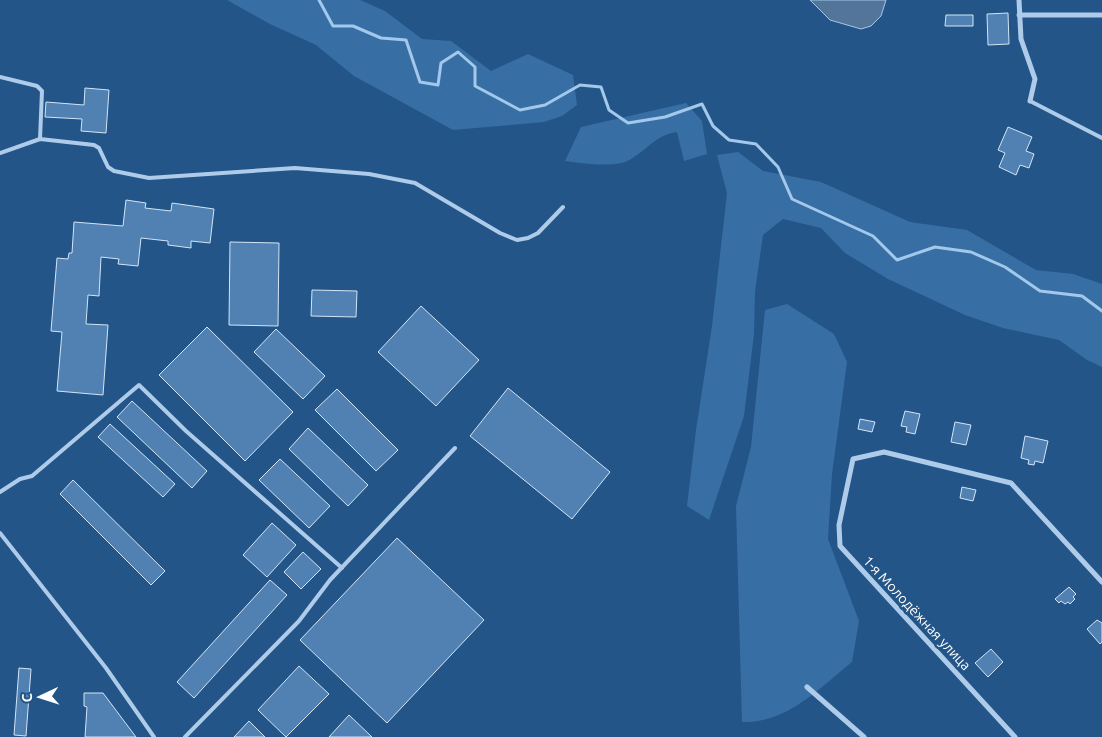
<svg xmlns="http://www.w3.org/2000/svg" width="1102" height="737" font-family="Ubuntu,sans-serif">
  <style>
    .green { fill: #376fa5 }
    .water { fill: #53759a; stroke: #a2c8eb }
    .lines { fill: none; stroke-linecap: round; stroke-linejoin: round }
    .stream { stroke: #a2c8eb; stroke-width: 3 }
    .building { fill: #5081b2; stroke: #d3e5f7 }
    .service { stroke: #aeccea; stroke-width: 4 }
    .minor { stroke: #aeccea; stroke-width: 5 }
    .labels { text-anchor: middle; stroke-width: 5; stroke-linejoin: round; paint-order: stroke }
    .street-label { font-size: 14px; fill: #fff; stroke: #235588 }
  </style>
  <rect width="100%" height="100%" fill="#235588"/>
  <path class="green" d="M227 0H360L385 11 422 39 451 41 491 71 528 54 573 75 577 105 562 116 544 122 453 130 354 76 316 45 270 24Z
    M686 103 702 121 707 154 684 161 677 132C656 135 648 149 631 159 616 169 582 163 565 161L581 127Z
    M738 152 763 171 821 182 910 222 967 230 1036 270 1073 274 1102 284V367L1087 360 1059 340 1003 328 965 315 888 279 845 253 821 228 783 219 763 235 755 291 754 334 744 416 709 520 687 506 696 430 712 326 727 193 717 155Z
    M787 304 834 334 847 362 832 474 828 539 859 621 852 662C818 689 788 723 742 722L736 506 751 447 765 310Z"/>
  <path class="water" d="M810 0H886L881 16 871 26 861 29 830 20Z"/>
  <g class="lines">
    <path class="stream" d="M319 0 333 26H353L381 38 406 40 420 82 438 85 441 63 458 52 475 67V86L520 110 545 105 580 85 601 87 609 110 628 123 665 117 702 104 713 126 729 140 756 144 778 167 792 199 873 236 897 260 935 247 971 252 1005 267 1040 291 1082 296 1102 311"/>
  </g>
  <path class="building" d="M1008 13 1009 44 988 45 987 14Z
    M946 15H973V26H945Z
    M85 88 109 90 106 133 81 131 82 119 45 117 46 102 84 105Z
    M1008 127 1032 137 1026 151 1034 154 1029 168 1020 165 1016 175 999 167 1005 153 998 150Z
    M126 200 146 203 145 208 171 211 172 203 214 209 210 243 191 241V248L168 245V241L141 238 138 266 118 264 119 259 101 257 99 296 88 295 86 324 108 325 103 395 57 391 62 332 51 331 57 258 68 259 69 253H72L74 222 123 226Z
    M230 242 279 243 278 326 229 325Z
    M312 290 357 291 356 317 311 316Z
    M421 306 479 360 436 406 378 352Z
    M207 327 293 412 245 461 159 375Z
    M276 329 325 376 303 399 254 352Z
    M508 388 610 472 572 519 470 436Z
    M337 389 398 450 376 471 315 410Z
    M132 401 207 471 192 488 117 417Z
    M905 411 920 414 915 434 906 432 907 427 901 426Z
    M860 419 875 422 872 432 858 429Z
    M955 422 971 425 966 445 951 442Z
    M110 424 175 484 163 497 98 437Z
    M308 428 368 485 348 506 289 449Z
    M1025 436 1048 441 1043 463 1035 461 1034 465 1028 464 1029 460 1021 458Z
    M280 459 330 506 309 528 259 480Z
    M73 480 165 571 151 585 60 494Z
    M962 487 976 490 973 501 960 498Z
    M272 523 296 545 267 577 243 555Z
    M397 538 484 620 387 723 300 640Z
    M303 552 321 569 301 589 284 572Z
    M270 580 287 595 194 698 177 682Z
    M1069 587 1076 594 1073 597 1075 599 1070 604 1068 602 1065 604 1061 601 1059 603 1055 599Z
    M1097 620 1102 623V642L1100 644 1087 629Z
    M991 649 1003 662 988 677 975 663Z
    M299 666 329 694 286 737 258 710Z
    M19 668 31 669 26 736 14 735Z
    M84 693H103L136 737H85L87 707 84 706Z
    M349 715 372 737H329Z
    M249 721 265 737H234Z"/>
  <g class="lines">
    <path class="service" d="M0 77 37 86 42 91 40 139 0 153
      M1030 101 1102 138
      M40 139 94 145 99 148 108 167 114 171 149 178 295 168 369 174 415 183 500 233 517 240 528 238 538 233 563 207
      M0 492 20 479 32 476 139 385 186 431 342 568
      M0 533 106 668 154 737
      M185 737 299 621 330 580 455 448"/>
    <path class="minor" d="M1019 0 1021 39 1035 79 1030 101
      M1019 15H1102
      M807 687 864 737
      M1015 737 840 546 839 525 853 459 884 452 1011 483 1102 582"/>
  </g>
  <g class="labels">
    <g class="street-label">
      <text transform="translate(917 613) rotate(47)" y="5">1-я Молодёжная улица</text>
    </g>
  </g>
  <g transform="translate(40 697) rotate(266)" stroke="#235588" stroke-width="4" paint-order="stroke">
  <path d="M0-4L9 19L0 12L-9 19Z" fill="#ffffff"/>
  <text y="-8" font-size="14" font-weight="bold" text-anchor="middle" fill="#ffffff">С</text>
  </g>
</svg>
